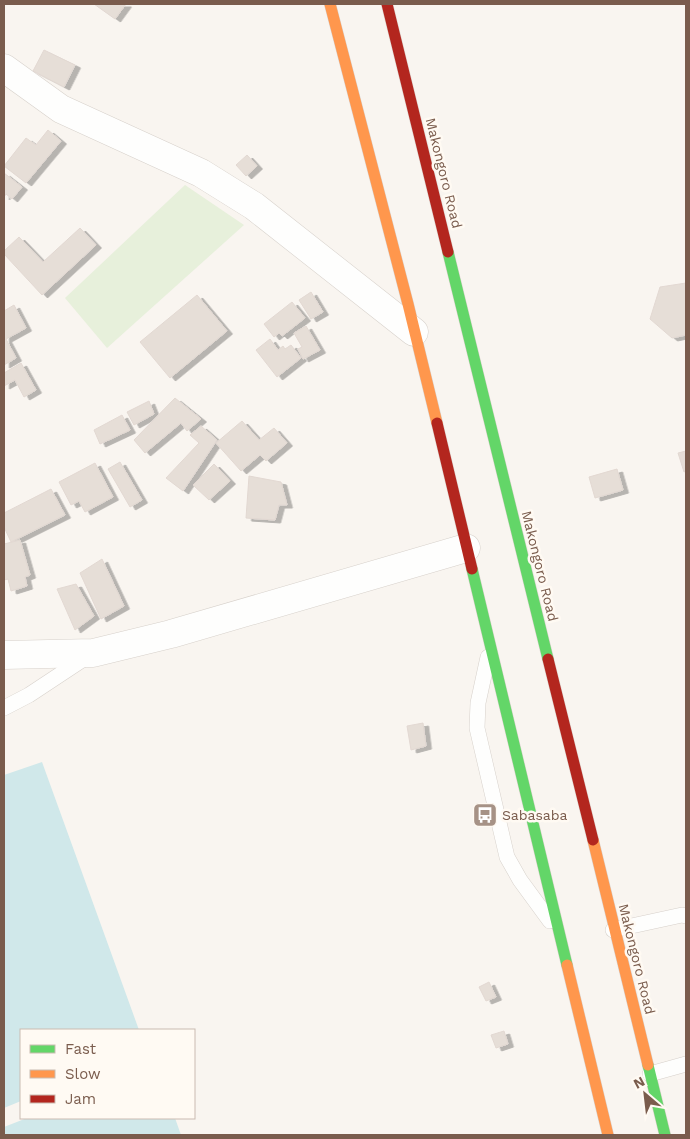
<svg xmlns="http://www.w3.org/2000/svg" width="690" height="1139" font-family="'Work Sans',sans-serif">
  <style>
    .green { fill: #e7f0db }
    .water { fill: #d0e8ea }
    .building { fill: #e6ded7; stroke: #e2d8d2; filter: url(#shadow) }
    .lines { fill: none; stroke-linecap: round; stroke-linejoin: round }
    .lane-casing { stroke: #d7d1cb; stroke-width: 16 }
    .street-casing { stroke: #d7d1cb; stroke-width: 29 }
    .fast-casing { stroke: #dad1cc; stroke-width: 12 }
    .slow-casing { stroke: #dad1cc; stroke-width: 12 }
    .jam-casing { stroke: #dad1cc; stroke-width: 12 }
    .lane { stroke: #fefefd; stroke-width: 15 }
    .street { stroke: #fefefd; stroke-width: 28 }
    .fast { stroke: #63d668; stroke-width: 11 }
    .slow { stroke: #ff974d; stroke-width: 11 }
    .jam { stroke: #b3261e; stroke-width: 11 }
    .labels { text-anchor: middle; stroke-width: 5; stroke-linejoin: round; paint-order: stroke }
    .street-label { font-size: 14px; fill: #7a5c4d; stroke: #fffaf3 }
    .poi-label { font-size: 14px; fill: #7a5c4d; stroke: #fffaf3; text-anchor: start }
  </style>
  <defs>
    <filter id="shadow"><feDropShadow dx="5.5" dy="3" stdDeviation="0" flood-color="#0004"/></filter>
  </defs>
  <rect width="100%" height="100%" fill="#f9f5f0"/>
  <path class="green" d="M185 185 244 225 107 348 65 298Z"/>
  <path class="water" d="M42 762 139 1030H21V1101L4 1108V775Z
    M27 1118H175L181 1135H4V1127Z"/>
  <path class="building" d="M94 4H126L115 19Z
    M44 50 75 65 64 87 33 71Z
    M48 130 61 141 26 183 4 166 26 138 36 145Z
    M247 155 257 166 246 176 236 165Z
    M4 173 22 187 12 199 6 194 4 197Z
    M80 228 96 245 42 295 4 254V251L19 237 43 262Z
    M686 283V335L672 338 650 319 660 287Z
    M311 292 323 312 311 319 299 300Z
    M197 295 227 331 170 378 140 342Z
    M292 302 305 318 282 336 279 333 274 337 264 324Z
    M14 305 26 328 6 339 16 358 4 365V311Z
    M306 326 320 350 303 359 298 349 302 347 294 333Z
    M270 339 278 350 283 346 285 349 291 345 301 358 277 377 256 350Z
    M21 363 36 390 24 397 15 380 4 386V373Z
    M175 398 201 419 187 431 181 423 145 453 134 440Z
    M149 401 154 414 134 425 127 412Z
    M122 415 130 430 100 444 94 430Z
    M242 421 259 440 274 428 287 443 266 461 260 455 241 471 216 443Z
    M201 426 217 440 183 491 166 478 199 443 190 435Z
    M686 451V471L684 472 678 453Z
    M120 462 142 500 130 507 108 469Z
    M95 463 113 497 85 512 79 501 71 505 59 482Z
    M214 464 230 481 209 500 193 485Z
    M617 469 623 490 595 498 589 477Z
    M249 476 281 482 287 505H279L275 520 246 518Z
    M51 489 65 515 11 542 4 527V513Z
    M20 540 30 575 25 577 27 586 11 591 8 579 4 580V544Z
    M102 559 124 606 101 619 80 573Z
    M76 584 94 616 75 630 57 589Z
    M423 723 426 746 411 750 407 726Z
    M489 982 496 997 486 1001 479 987Z
    M504 1031 508 1044 496 1048 491 1035Z"/>
  <g class="lines">
    <defs>
      <path id="lane" d="M488 657 478 703 477 728 507 857 520 880 550 921
        M4 708 29 695 88 656
        M613 930 682 915 686 916
        M650 1074 686 1064"/>
      <path id="street" d="M4 68 61 109 201 173 254 206 414 332
        M4 655 93 653 171 634 466 548"/>
      <path id="fast" d="M448 252 548 659
        M472 569 567 965
        M648 1065 665 1135"/>
      <path id="slow" d="M330 4 408 304 437 423
        M593 840 648 1065
        M567 965 608 1135"/>
      <path id="jam" d="M387 4 448 252
        M437 423 472 569
        M548 659 593 840"/>
    </defs>
    <use href="#lane" class="lane-casing"/>
    <use href="#street" class="street-casing"/>
    <use href="#fast" class="fast-casing"/>
    <use href="#slow" class="slow-casing"/>
    <use href="#jam" class="jam-casing"/>
    <use href="#lane" class="lane"/>
    <use href="#street" class="street"/>
    <use href="#fast" class="fast"/>
    <use href="#slow" class="slow"/>
    <use href="#jam" class="jam"/>
  </g>
  <defs>
    <symbol id="bus-square" viewBox="-11 -11 22 22"><rect x="-9" y="-9" width="18" height="18" rx="4" fill="#a69286" stroke="#fffaf3"/><path d="M-5-6H5V4H4V6H2V4H-2V6H-4V4H-5ZM-3.5-4V0h7V-4ZM-3.5 1.2v1.5H-2V1.2ZM2 1.2v1.5H3.5V1.2Z" fill="#fff"/></symbol>
  </defs>
  <g fill-rule="evenodd">
    <use href="#bus-square" x="471" y="801" width="28" height="28"/>
  </g>
  <g class="labels">
    <g class="street-label">
      <text transform="translate(444 173) rotate(76)" y="5">Makongoro Road</text>
      <text transform="translate(540 566) rotate(76)" y="5">Makongoro Road</text>
      <text transform="translate(637 959) rotate(76)" y="5">Makongoro Road</text>
    </g>
    <g class="poi-label">
      <text x="502" y="820">Sabasaba</text>
    </g>
  </g>
  <rect width="690" height="1139" fill="none" stroke="#7a5c4d" stroke-width="10"/>
  <rect x="20" y="1029" width="175" height="90" fill="#fffaf3" stroke="#cabbb1"/>
  <rect x="30" y="1045" width="25" height="8" fill="#63d668" stroke="#cabbb1"/>
  <text x="65" y="1054" font-size="15" fill="#7a5c4d">Fast</text>
  <rect x="30" y="1070" width="25" height="8" fill="#ff974d" stroke="#cabbb1"/>
  <text x="65" y="1079" font-size="15" fill="#7a5c4d">Slow</text>
  <rect x="30" y="1095" width="25" height="8" fill="#b3261e" stroke="#cabbb1"/>
  <text x="65" y="1104" font-size="15" fill="#7a5c4d">Jam</text>
  <g transform="translate(645 1094) rotate(332)" stroke="#fffaf3" stroke-width="4" paint-order="stroke">
  <path d="M0-4L9 19L0 12L-9 19Z" fill="#7a5c4d"/>
  <text y="-8" font-size="14" font-weight="bold" text-anchor="middle" fill="#7a5c4d">N</text>
  </g>
</svg>
